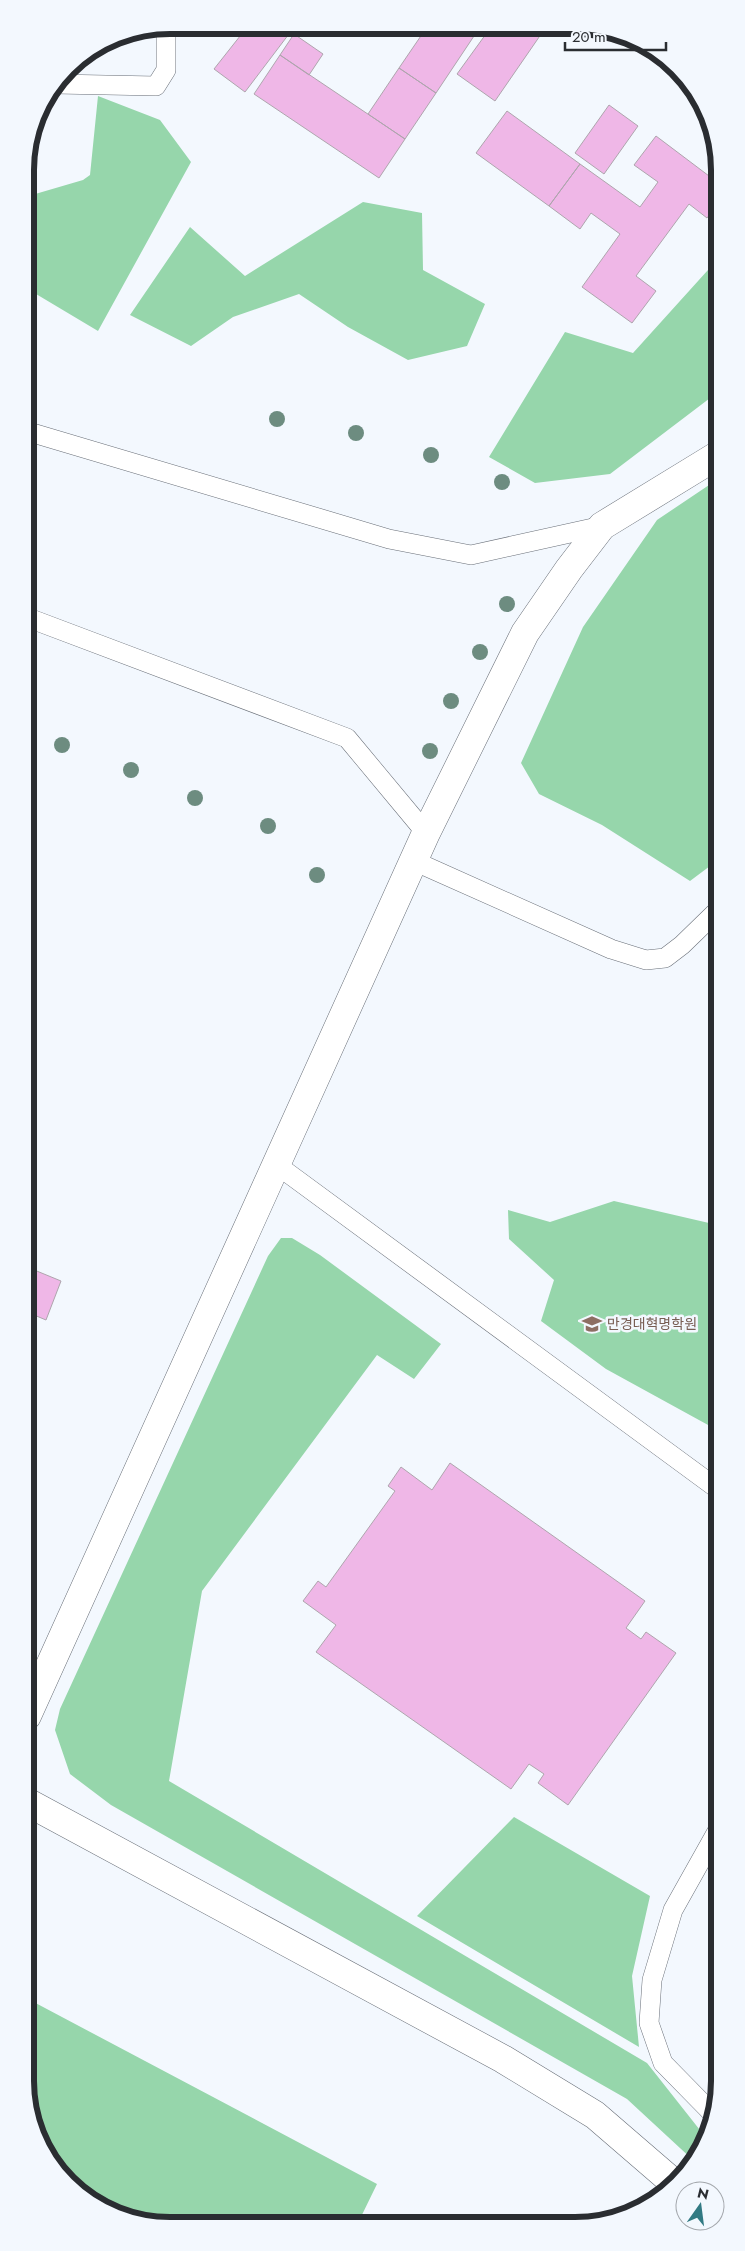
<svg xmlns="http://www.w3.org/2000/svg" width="745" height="2251" font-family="Jost,'Noto Sans KR',sans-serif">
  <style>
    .forest { fill: #96d6ab }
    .building { fill: #efb7e7; stroke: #aea5ad }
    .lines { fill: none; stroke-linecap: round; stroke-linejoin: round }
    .lane-casing { stroke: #696f78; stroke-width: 20 }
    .secondary-casing { stroke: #696f78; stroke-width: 29 }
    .lane { stroke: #fff; stroke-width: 19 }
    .secondary { stroke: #fff; stroke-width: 28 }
    .tree { fill: #6d8c80 }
    .labels { text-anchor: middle; stroke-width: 5; stroke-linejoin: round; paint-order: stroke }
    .education-label { font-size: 14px; fill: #785e54; stroke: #f3f8fe; text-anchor: start }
    .rim { fill: none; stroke: #2a2d31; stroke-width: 6 }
  </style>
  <rect width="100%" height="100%" fill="#f3f8fe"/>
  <path class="forest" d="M98 96 160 120 191 162 98 331 31 291 25 282V197L83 180 90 175Z
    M363 202 422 213 423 270 485 304 467 346 408 360 348 327 299 294 233 317 191 346 130 315 190 227 245 276Z
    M717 260 718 392 610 474 535 483 489 457 565 332 633 353Z
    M718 479V860L690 881 602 825 539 794 521 763 583 627 657 520Z
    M614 1201 709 1223 719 1219V1431L606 1369 541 1321 554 1280 509 1239 508 1210 550 1222Z
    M281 1238H292L320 1255 441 1344 414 1379 377 1355 202 1591 169 1781 647 2063 707 2139 694 2161 627 2099 111 1805 70 1774 55 1730 60 1709 268 1256Z
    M514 1817 650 1896 632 1976 639 2047 417 1916Z
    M28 1999 377 2184 358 2223H141L67 2184 28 2110Z"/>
  <path class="building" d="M248 26H295L245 92 214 69Z
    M427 27H480L436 93 399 68Z
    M491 27H546L495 101 457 74Z
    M294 34 323 54 309 75 280 55Z
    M120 35V44L104 43 114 36Z
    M280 55 405 139 379 178 254 94Z
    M399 68 436 93 405 139 368 114Z
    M609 105 638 126 604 174 575 153Z
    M507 111 580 164 549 206 476 153Z
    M656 136 717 182V205L707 218 689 204 636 276 656 291 632 323 582 287 620 234 591 213 580 229 549 206 580 164 640 207 658 182 634 165Z
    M27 1267 61 1281 46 1320 27 1312Z
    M450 1463 645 1601 626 1628 641 1639 646 1632 676 1653 568 1805 538 1783 544 1774 529 1764 511 1789 316 1652 336 1625 303 1601 318 1581 326 1587 395 1491 388 1486 401 1467 432 1490Z"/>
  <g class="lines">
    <defs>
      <path id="lane" d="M56 84 156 86 166 70V26
        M26 431 389 539 471 555 602 526
        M26 617 347 738 426 833
        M414 861 611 949 646 960 665 958 682 945 718 910
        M277 1165 719 1490
        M714 2115 663 2063 649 2023 652 1980 673 1910 719 1828"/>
      <path id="secondary" d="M27 1716 426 833 525 633 569 569 602 526 718 455
        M27 1802 503 2059 595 2115 675 2184"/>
    </defs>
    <use href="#lane" class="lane-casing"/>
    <use href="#secondary" class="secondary-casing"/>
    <use href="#lane" class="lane"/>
    <use href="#secondary" class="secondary"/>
  </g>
  <g class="tree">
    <circle cx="277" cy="419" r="8"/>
    <circle cx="356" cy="433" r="8"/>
    <circle cx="431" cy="455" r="8"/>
    <circle cx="502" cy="482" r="8"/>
    <circle cx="507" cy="604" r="8"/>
    <circle cx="480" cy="652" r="8"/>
    <circle cx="451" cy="701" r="8"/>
    <circle cx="62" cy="745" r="8"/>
    <circle cx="430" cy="751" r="8"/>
    <circle cx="131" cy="770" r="8"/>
    <circle cx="195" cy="798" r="8"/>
    <circle cx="268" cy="826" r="8"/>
    <circle cx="317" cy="875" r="8"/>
  </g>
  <defs>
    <symbol id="university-bare" viewBox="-9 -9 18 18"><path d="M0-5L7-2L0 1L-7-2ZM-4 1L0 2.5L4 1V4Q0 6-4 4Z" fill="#8d6e63" stroke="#f3f8fe" stroke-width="2.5" paint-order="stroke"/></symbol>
  </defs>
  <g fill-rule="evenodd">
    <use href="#university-bare" x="578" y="1310" width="28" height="28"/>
  </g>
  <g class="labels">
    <g class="education-label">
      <text x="607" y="1329">만경대혁명학원</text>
    </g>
  </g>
  <path d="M0 0H745V2251H0ZM170 34H575A136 136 0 0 1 711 170V2081A136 136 0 0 1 575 2217H170A136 136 0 0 1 34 2081V170A136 136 0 0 1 170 34Z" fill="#f3f8fe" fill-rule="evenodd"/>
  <path class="rim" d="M170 34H575A136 136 0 0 1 711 170V2081A136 136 0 0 1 575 2217H170A136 136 0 0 1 34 2081V170A136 136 0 0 1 170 34Z"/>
  <g transform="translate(700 2206) rotate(14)"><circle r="24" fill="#f3f8fe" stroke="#a3a7ac"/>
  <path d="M0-4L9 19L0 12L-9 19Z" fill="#327a83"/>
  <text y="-8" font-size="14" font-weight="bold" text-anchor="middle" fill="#2a2d31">N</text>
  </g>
  <path d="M565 42v8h101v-8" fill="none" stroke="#2a2d31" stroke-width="2.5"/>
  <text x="572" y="42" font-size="15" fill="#2a2d31" stroke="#f3f8fe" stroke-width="4" paint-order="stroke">20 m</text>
</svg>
